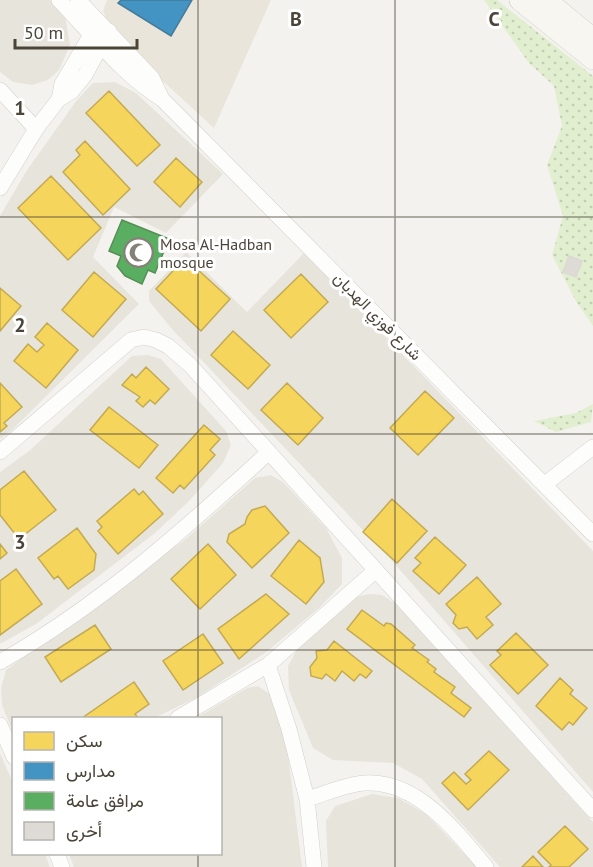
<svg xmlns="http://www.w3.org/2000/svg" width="593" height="867" font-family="'PT Sans',Vazirmatn,sans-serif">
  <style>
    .residential { fill: #e7e4dc }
    .education { fill: #eae5da }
    .grass { fill: url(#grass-dots) }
    .homes { fill: #f6d55c; stroke: #c3aa52; stroke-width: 1.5 }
    .schools { fill: #4393c3; stroke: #457b9a; stroke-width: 1.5 }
    .public { fill: #5aae61; stroke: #568e55; stroke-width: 1.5 }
    .building { fill: #dedbd6; stroke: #dcd9d4; stroke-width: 1.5 }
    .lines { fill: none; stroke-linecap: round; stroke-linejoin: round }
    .street-casing { stroke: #d2d0cb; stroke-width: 16 }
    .secondary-casing { stroke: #d3cfc5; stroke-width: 22 }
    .street { stroke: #fdfdfc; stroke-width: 15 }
    .secondary { stroke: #f7f6f1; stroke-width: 21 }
    .grid { fill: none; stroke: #4b4439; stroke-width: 1.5; stroke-opacity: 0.55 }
    .labels { text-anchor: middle; stroke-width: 6; stroke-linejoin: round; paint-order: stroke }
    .poi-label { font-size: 16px; fill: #4b4439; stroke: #fff; text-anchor: start }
    .street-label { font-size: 16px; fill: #4b4439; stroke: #fff }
    .grid-label { font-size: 20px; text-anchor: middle; font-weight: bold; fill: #4b4439; stroke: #fff; stroke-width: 6; stroke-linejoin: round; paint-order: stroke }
  </style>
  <defs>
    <pattern id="grass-dots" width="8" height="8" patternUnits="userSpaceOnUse" patternTransform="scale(1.5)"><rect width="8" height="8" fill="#e1eecf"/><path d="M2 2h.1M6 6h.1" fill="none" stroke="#c3cdb2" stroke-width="1.8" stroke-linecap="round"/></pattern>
  </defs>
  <rect width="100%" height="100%" fill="#f4f2ee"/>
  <path class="residential" d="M0 0H50L65 15 70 45 59 70 48 80 32 85 13 82 0 72Z
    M115 82 136 93 223 174 166 233 114 207 93 257 139 304 11 431 0 439V216L27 170 77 100 93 83Z
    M186 252 247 312 304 253 593 551V792L394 563 172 329 149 301V291Z
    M148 355 161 359 226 431 231 445 223 463 189 501 155 533 36 624 0 644V472L29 451 132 356Z
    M271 475 283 482 326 528 342 558V584L319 608 265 653 196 698 154 718H14L13 732 2 705 1 688 6 670 187 538 255 478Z
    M370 594 382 595 396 604 593 822V867H500L422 779 393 763 333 760 313 748 289 690 288 666 299 646 345 604 359 596Z
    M258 686 271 695 286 738 302 867H74L69 854H220V718H196L247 688Z
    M0 753 13 783 14 854H45L50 867H0Z
    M372 794 398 798 426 814 477 867H328L326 821 335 806Z"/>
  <path class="education" d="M107 0H271L214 128 155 74 108 23 103 11Z"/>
  <path class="grass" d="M484 0H497L593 76V326L577 303 552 255 563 216 547 165 562 126 554 86 529 63Z
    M593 404 591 422 556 432 534 421 576 413Z"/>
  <path class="homes" d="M109 91 160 145 137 166 86 113Z
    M85 141 130 189 103 215 63 172 80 155 76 150Z
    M176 158 202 182 180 207 154 182Z
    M51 176 101 228 68 260 18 208Z
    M185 258 230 299 201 331 156 289Z
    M94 272 126 299 93 337 62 310Z
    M301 274 328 302 291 338 264 310Z
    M0 288 21 306 0 331Z
    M47 323 78 350 46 388 14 361 28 344 37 352 44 345 35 337Z
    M233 331 270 365 248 389 211 355Z
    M146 367 169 389 155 404 150 400 143 407 136 401 140 397 122 385 132 374 136 378Z
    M0 383 22 407 4 423 7 426 0 432Z
    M287 383 323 418 298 445 261 410Z
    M425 391 454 418 418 455 390 428Z
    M109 407 158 445 139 468 90 430Z
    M204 425 220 439 210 450 215 455 184 489 180 485 173 493 156 478Z
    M24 471 56 510 19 539 0 515V490Z
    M134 489 139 495 143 491 163 514 118 554 98 531 102 527 97 521Z
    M392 499 427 531 397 563 363 532Z
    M265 506 289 533 252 568 227 542 229 534 245 524 247 517 252 510Z
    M77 528 96 554 94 570 68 589 58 576 54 579 38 558Z
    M435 537 466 565 439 594 413 571 421 563 415 558Z
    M299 540 320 558 324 582 306 604 271 576Z
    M0 544 7 553 0 559Z
    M208 544 236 575 200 609 171 579Z
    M16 569 42 604 0 635V581Z
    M477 577 501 604 486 617 493 625 477 639 467 627 459 629 453 623 456 615 446 604Z
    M266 594 289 614 239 659 218 629Z
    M362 610 384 626 386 623 391 624 415 645 412 648 429 660 427 662 436 669 434 672 455 687 451 693 471 708 464 717 347 629Z
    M95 625 111 649 61 682 45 657Z
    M516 633 548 665 518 694 490 665 501 655 497 651Z
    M203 634 223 663 183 690 163 661Z
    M334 641 372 671 366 678 360 674 354 681 342 671 335 681 326 674 322 679 311 676 310 667 317 658 316 651 327 650Z
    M560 678 573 690 570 694 587 708 573 725 569 722 562 730 536 706Z
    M134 682 149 704 135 714 138 718H82Z
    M489 751 509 770 468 810 442 783 454 772 466 784 471 780 465 774Z
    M565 826 588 849 569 867H549L551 865 538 852Z
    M533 856 543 867H522Z"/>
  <path class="schools" d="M121 0H192L171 36 118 3Z"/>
  <path class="public" d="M122 220 169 239 155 273 148 270 142 284 125 276 117 266 121 256 109 251Z"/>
  <path class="building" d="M569 256 582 261 576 277 563 272Z"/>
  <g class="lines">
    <defs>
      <path id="street" d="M59 0C92 34 121 74 162 99L593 534
        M78 0 152 78 162 99
        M0 90 36 129
        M59 99 62 84 95 28
        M0 188 36 129 59 99 72 91 85 75 109 31
        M0 452 131 340 144 337 156 340 168 346 190 365 593 810
        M545 484 593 447
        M0 662C100 605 185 529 269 452
        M268 665 289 729 307 799 314 867
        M178 718 268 665 376 570
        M0 725 14 757
        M307 799C325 794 346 784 365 783 417 780 456 831 486 867
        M57 854 62 867"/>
      <path id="secondary" d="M520 0 593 59
        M546 0 593 39"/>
    </defs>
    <use href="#street" class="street-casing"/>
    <use href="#secondary" class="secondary-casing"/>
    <use href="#street" class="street"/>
    <use href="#secondary" class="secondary"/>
  </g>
  <path class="grid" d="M198 0V718M395 0V867M0 217H593M0 434H593M0 650H593M198 854V867"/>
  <defs>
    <symbol id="mosque-ring" viewBox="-11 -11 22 22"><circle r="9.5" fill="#fff" stroke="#868178" stroke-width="1.5"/><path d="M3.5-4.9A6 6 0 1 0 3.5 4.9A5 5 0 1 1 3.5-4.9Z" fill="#868178"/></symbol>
  </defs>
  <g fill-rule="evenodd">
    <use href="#mosque-ring" x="122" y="236" width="33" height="33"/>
  </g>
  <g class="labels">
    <g class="poi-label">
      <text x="160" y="250">Mosa Al-Hadban<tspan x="160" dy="18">mosque</tspan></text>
    </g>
    <g class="street-label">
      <text transform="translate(378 316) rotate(45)" y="6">شارع فوزي الهدبان</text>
    </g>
  </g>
  <g class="grid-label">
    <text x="296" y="26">B</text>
    <text x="494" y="26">C</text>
    <text x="20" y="115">1</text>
    <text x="20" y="332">2</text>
    <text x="20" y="549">3</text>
  </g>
  <rect x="12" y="717" width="210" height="138" fill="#ffffff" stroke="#b7b4b0" stroke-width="1.5"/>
  <rect x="24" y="732" width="30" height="18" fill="#f6d55c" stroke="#b7b4b0" stroke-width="1.5"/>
  <text x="66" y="747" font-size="18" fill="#4b4439">سكن</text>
  <rect x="24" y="762" width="30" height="18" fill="#4393c3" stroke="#b7b4b0" stroke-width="1.5"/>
  <text x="66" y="777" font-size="18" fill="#4b4439">مدارس</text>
  <rect x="24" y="792" width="30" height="18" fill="#5aae61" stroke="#b7b4b0" stroke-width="1.5"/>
  <text x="66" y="807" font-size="18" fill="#4b4439">مرافق عامة</text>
  <rect x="24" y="822" width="30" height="18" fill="#dedbd6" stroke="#b7b4b0" stroke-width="1.5"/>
  <text x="66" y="837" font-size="18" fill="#4b4439">أخرى</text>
  <path d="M15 39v9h122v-9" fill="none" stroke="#4b4439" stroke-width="3"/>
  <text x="24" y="39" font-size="18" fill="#4b4439" stroke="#ffffff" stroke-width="4.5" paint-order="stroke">50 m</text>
</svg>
